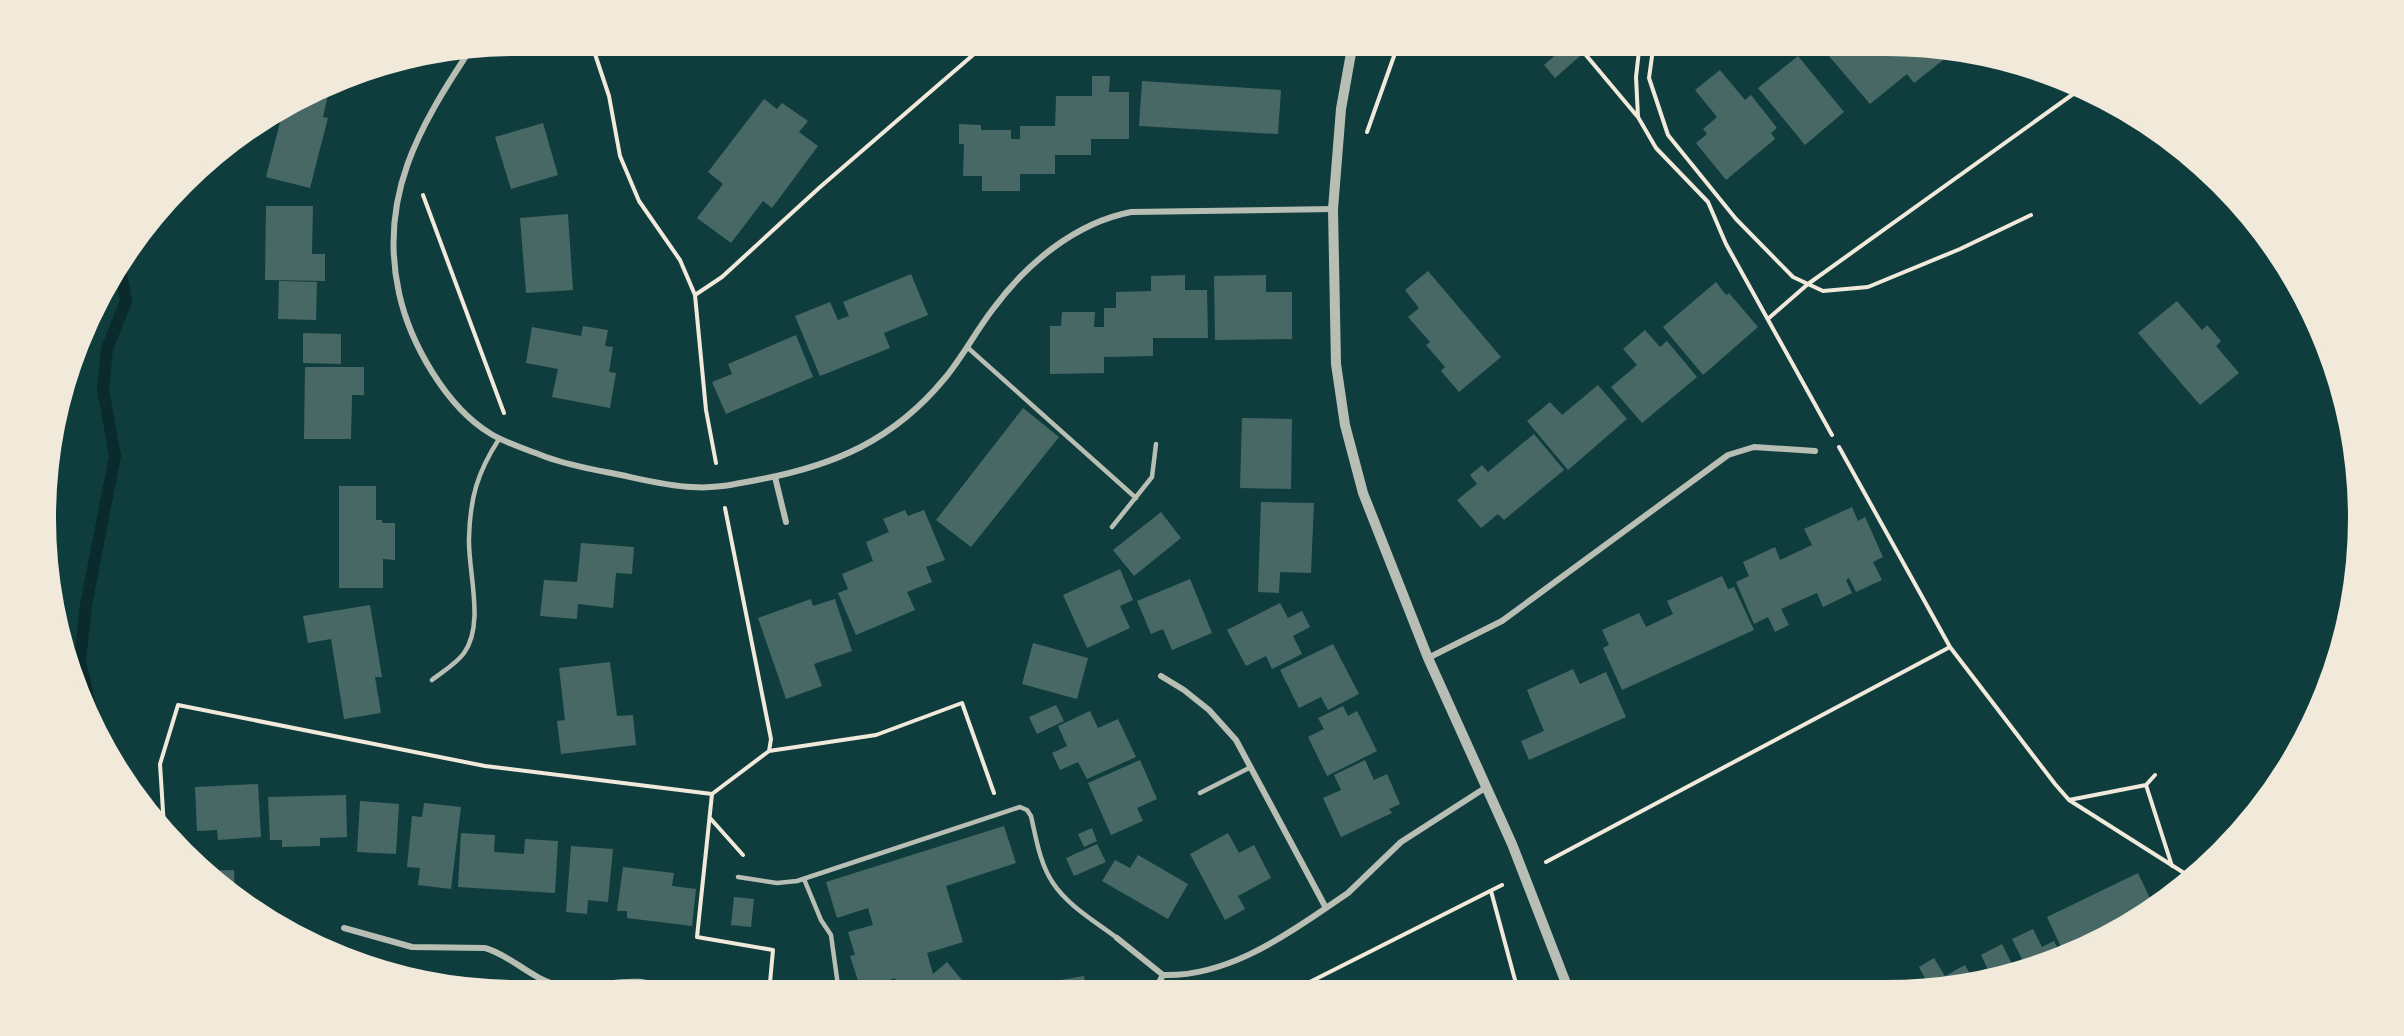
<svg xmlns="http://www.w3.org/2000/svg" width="2404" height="1036" font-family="Manrope,sans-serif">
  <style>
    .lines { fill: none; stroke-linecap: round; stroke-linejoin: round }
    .stream { stroke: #0a2a2b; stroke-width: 12 }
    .building { fill: #486865 }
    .path { stroke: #f1e9da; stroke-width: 4 }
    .service { stroke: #b8beb3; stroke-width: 4.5 }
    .minor { stroke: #b8beb3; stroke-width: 6 }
    .tertiary { stroke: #b8beb3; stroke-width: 10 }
    .rim { fill: none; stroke: #f1e9da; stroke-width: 8 }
  </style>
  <rect width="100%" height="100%" fill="#0f3d3e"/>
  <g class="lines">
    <path class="stream" d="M92 725 93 719 80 661 86 605 115 456 103 389 107 349 126 301 119 264"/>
  </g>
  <path class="building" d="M1832 42H1884L1896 57 1910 46 1952 53 1914 83 1907 74 1870 104 1823 49Z
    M1569 43 1580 56 1555 78 1544 65Z
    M1798 56 1844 112 1805 145 1758 88Z
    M1720 70 1745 100 1751 95 1777 128 1771 133 1775 139 1726 180 1696 143 1707 134 1703 129 1717 117 1695 90Z
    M1092 76H1110L1109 92H1129V139H1091V155H1055V174H1020V191H982V176H963L964 144H959V124L981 125V130H1011V139H1020V126H1055L1056 96H1092Z
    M1142 81 1281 90 1278 134 1139 126Z
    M326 85 330 86 323 117 328 118 310 188 266 177 285 103Z
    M764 99 777 109 782 103 808 121 799 132 818 146 772 208 763 201 731 243 697 218 723 184 708 172Z
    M543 123 558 175 511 189 495 137Z
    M266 206H313L312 254H325V281L265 280Z
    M568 214 573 290 526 293 520 218Z
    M1428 271 1501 357 1459 392 1441 371 1445 367 1426 345 1430 342 1408 317 1419 308 1405 290Z
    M911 274 928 315 884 333 890 348 820 376 795 316 830 302 838 320 849 316 843 302Z
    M1185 275V290H1207L1208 338H1153V356L1104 357V373L1050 374V326H1061L1062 312H1095L1094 327H1104V308H1116V292L1151 291V276Z
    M1266 275V292H1292V339L1215 340 1214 276Z
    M279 281 317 282 316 320 278 319Z
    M1716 282 1726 295 1729 293 1758 327 1703 375 1663 327Z
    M2177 301 2202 330 2207 325 2221 341 2216 346 2239 373 2200 405 2138 333Z
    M583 326 608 330 605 346 613 347 609 372 616 373 610 408 552 397 558 369 526 363 532 327 581 336Z
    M1645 330 1660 347 1667 341 1697 377 1642 423 1611 387 1637 365 1623 349Z
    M303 333 341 334V364L303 363Z
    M796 335 813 377 726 414 712 382 732 374 728 364Z
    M305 367H364V395H352L351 439H304Z
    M1598 385 1627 419 1568 470 1527 421 1550 402 1562 415Z
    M1023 408 1059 437 971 547 936 520Z
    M1242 418 1292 419 1291 489 1240 488Z
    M1534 434 1564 470 1504 520 1498 514 1481 528 1457 500 1477 484 1470 475 1482 465 1488 472Z
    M339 486H376V520H382V523H395V560L383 559V588H339Z
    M1261 502 1314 503 1311 573 1280 572 1279 593 1258 592Z
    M1852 507 1858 521 1865 517 1883 557 1873 562 1882 580 1856 592 1849 578 1846 580 1852 593 1823 607 1817 593 1781 609 1789 625 1775 632 1768 617 1754 624 1736 582 1749 576 1743 562 1775 547 1780 560 1812 545 1804 529Z
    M905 510 908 516 924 510 945 560 926 567 932 582 907 592 915 610 856 635 838 593 848 589 842 574 873 561 866 542 889 532 883 519Z
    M1161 512 1181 538 1134 576 1113 550Z
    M581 543 634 547 632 574 616 573 613 608 578 604 577 619 540 616 544 580 577 582Z
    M1120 569 1133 600 1120 606 1130 628 1087 648 1063 595Z
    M1722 576 1728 589 1734 587 1754 630 1622 690 1603 648 1609 645 1602 630 1639 613 1646 627 1673 614 1667 601Z
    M1190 579 1212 633 1172 650 1163 629 1151 634 1137 601Z
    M811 599 813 606 835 599 852 651 814 664 822 686 786 699 758 618Z
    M1280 603 1288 618 1302 611 1310 627 1293 636 1302 654 1272 669 1266 656 1246 666 1227 630Z
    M370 605 382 677H375L381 713 344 719 331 639 308 643 303 616Z
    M1033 643 1088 658 1077 699 1022 684Z
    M1333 644 1359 694 1328 710 1321 697 1299 708 1280 670Z
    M610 662 617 716 633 715 636 745 561 754 557 721 565 720 559 668Z
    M1573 669 1580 684 1606 672 1626 717 1529 760 1521 741 1544 731 1527 690Z
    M1056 705 1064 721 1037 734 1029 717Z
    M1343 706 1348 716 1357 711 1377 751 1327 776 1308 737 1324 729 1318 718Z
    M1090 711 1098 728 1118 719 1136 757 1087 779 1078 762 1060 770 1052 753 1067 746 1058 726Z
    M1140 760 1157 799 1137 808 1143 821 1111 835 1088 783Z
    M1365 760 1374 780 1387 774 1400 804 1389 809 1392 813 1341 837 1323 798 1341 790 1334 775Z
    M258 784 261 837 218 840 217 830 197 831 195 787Z
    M346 795 347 837 320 838V846L282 847V840H270L268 797Z
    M360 801 399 804 396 854 357 852Z
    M424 803 461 807 451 889 418 885 420 868 407 867 412 816 422 817Z
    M1004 826 1016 863 946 886 963 942 927 953 933 974 947 962 971 991 899 993 895 978 861 990 850 956 855 955 848 932 873 925 868 908 837 918 826 882Z
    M1092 828 1097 841 1084 847 1078 834Z
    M461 833 495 835 494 852 524 854 525 839 558 841 555 893 458 887Z
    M1228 833 1239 853 1254 845 1271 878 1238 896 1245 909 1225 920 1190 854Z
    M1097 844 1106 862 1074 876 1066 858Z
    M571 846 613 849 608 902 588 900 587 914 566 912Z
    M1138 855 1188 884 1168 919 1102 881 1115 860 1130 868Z
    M623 867 674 873 672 886 696 889 692 926 627 918V911H617Z
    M234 870 235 898 201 871Z
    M2138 873 2154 907 2066 958 2047 917Z
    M734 897 754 899 751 927 731 925Z
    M2033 929 2042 947 2054 941 2063 959 1984 980 1983 978 1990 974 1981 955 2002 944 2012 964 2022 959 2012 939Z
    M1934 958 1945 976 1965 965 1975 983 1948 990H1917L1928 984 1919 967Z
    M1084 976 1087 992H1045L1043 983Z"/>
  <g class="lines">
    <path class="path" d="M591 42 609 96 620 156 639 201 680 260 695 295 706 410 716 463
      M1575 42 1637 116
      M1640 42 1636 77 1638 117 1656 148 1708 202 1726 244 1832 435
      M1654 42 1649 78 1668 135 1736 219 1793 277 1823 291 1868 287 1960 249 2031 215
      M1367 132 1399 42
      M423 195 504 413
      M695 295 722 277 819 188 988 42
      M1769 318 1808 284 2083 87
      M1839 447 1950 647 2055 784 2069 800 2192 878
      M769 751 876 735 962 703 994 793
      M2146 785 2155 775
      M712 794 697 937 773 950 769 993
      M2069 800 2146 785 2172 866
      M710 818 743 855
      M164 827 160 764 178 705 485 766 712 794 769 751 771 739 725 508
      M1546 862 1950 647
      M1491 891 1518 991
      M1290 992 1502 885"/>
    <path class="service" d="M967 347 1136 498
      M1112 527 1152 477 1156 444
      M432 680C442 672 456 664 464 653 485 624 468 572 469 539 470 498 477 473 499 439
      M1200 793 1251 767
      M738 877 777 883 797 881 1020 807 1027 810 1031 816C1036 838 1040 864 1053 883 1068 906 1096 922 1117 938
      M804 879 821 920 831 935 839 993"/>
    <path class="minor" d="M470 50C419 127 378 197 399 293 410 343 446 407 491 434 508 444 528 450 546 457 571 466 596 470 621 475 644 480 668 486 692 487 714 489 735 484 757 480 834 466 894 440 945 378 963 356 976 331 993 309 1026 264 1075 223 1131 212L1333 209
      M775 477 786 522
      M1428 658 1502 621 1728 455 1754 447 1815 451
      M1161 676 1184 690 1209 710 1236 740 1326 908 1348 893 1401 842 1485 788
      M344 928 412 947 485 948C511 955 532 980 559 985 602 992 634 968 675 994
      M1117 938 1163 975C1223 977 1278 941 1326 908
      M1154 992 1163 975"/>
    <path class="tertiary" d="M1353 42 1341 109 1333 209 1336 364 1345 425 1363 493 1428 658 1512 844 1569 991"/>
  </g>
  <path d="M0 0H2404V1036H0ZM518 52H1886A466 466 0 0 1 2352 518V518A466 466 0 0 1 1886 984H518A466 466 0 0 1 52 518V518A466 466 0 0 1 518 52Z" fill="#f1e9da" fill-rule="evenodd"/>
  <path class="rim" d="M518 52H1886A466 466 0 0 1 2352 518V518A466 466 0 0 1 1886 984H518A466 466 0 0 1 52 518V518A466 466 0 0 1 518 52Z"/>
</svg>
